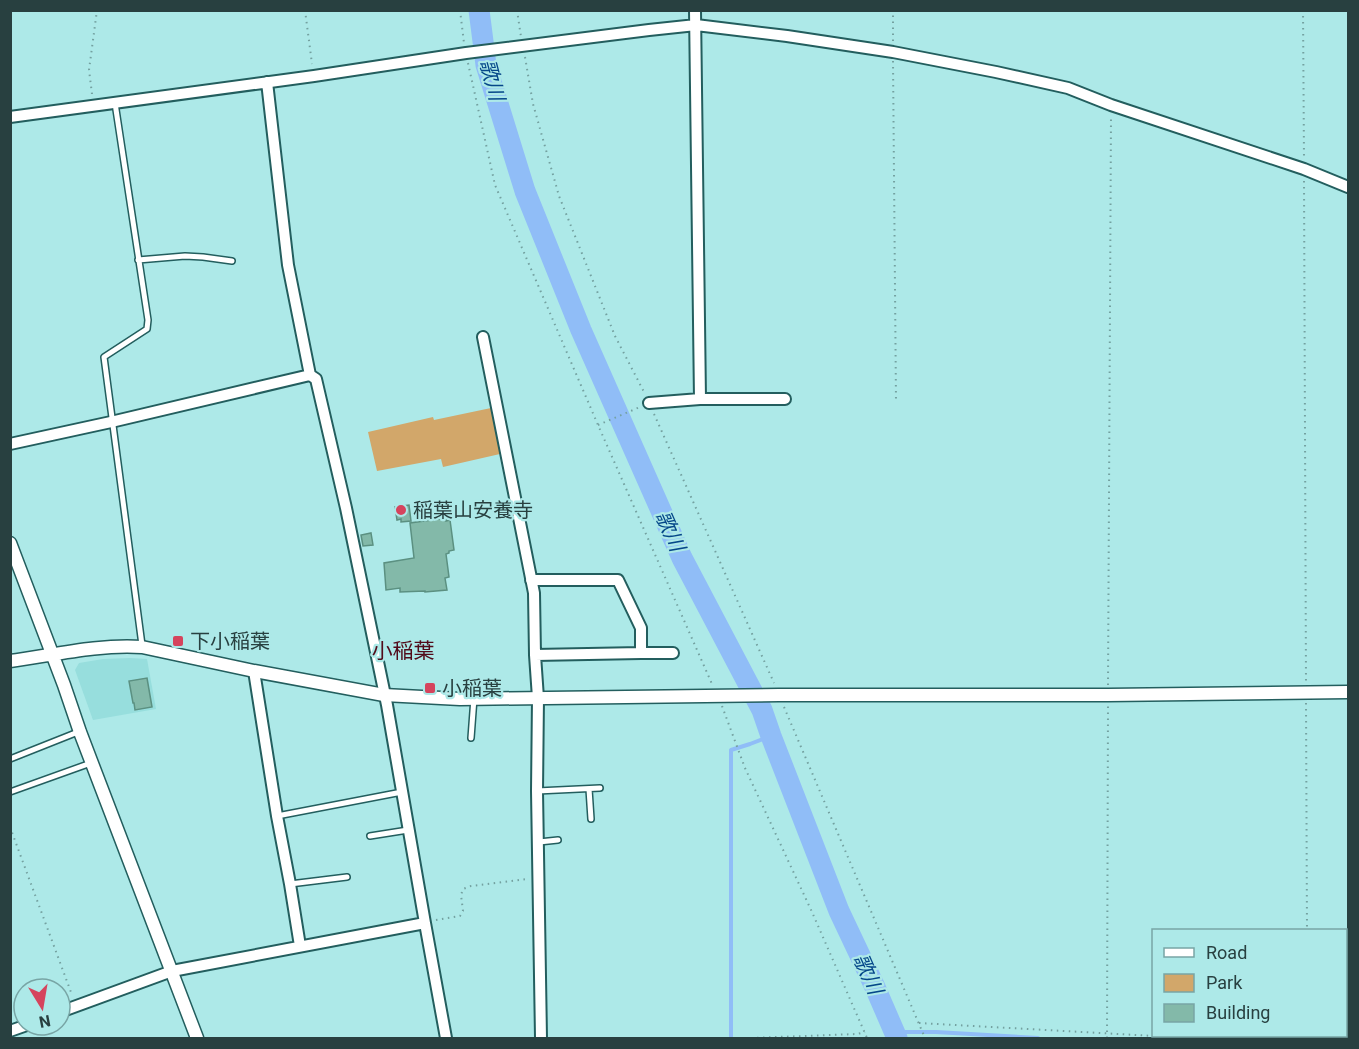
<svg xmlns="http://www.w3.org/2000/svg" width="1359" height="1049" font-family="Roboto,'Noto Sans JP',sans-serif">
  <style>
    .built { fill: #97dedd }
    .green { fill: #d2a76a }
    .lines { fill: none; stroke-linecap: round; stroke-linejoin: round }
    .stream { stroke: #90bdf7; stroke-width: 4 }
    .river { stroke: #90bdf7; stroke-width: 21 }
    .building { fill: #83b9a9; stroke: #5b9081; stroke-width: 1.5 }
    .service-casing { stroke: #235e5e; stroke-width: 8 }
    .minor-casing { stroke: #235e5e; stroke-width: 14 }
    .tertiary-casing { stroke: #235e5e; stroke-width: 15 }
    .path { stroke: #74a1a0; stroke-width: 2; stroke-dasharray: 1.5 4.5; stroke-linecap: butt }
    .service { stroke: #fff; stroke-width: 5 }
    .minor { stroke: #fff; stroke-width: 10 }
    .tertiary { stroke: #fff; stroke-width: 12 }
    .poi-dot { fill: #d5445d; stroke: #ade9e8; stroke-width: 2 }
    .labels { text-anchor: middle; stroke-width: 4.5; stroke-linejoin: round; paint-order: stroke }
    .poi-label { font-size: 20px; fill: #284040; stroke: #ade9e8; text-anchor: start }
    .water-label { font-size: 21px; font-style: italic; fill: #054789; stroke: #ade9e8 }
    .neighbourhood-label { font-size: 21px; fill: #510b1a; stroke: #ade9e8 }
  </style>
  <rect width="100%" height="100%" fill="#ade9e8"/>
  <path class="built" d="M130 658 147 659 156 709 93 720 75 670 79 663 103 659Z"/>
  <path class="green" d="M491 408 500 454 443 467 441 459 377 471 368 432 433 417 434 420Z"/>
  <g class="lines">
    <path class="stream" d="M894 1032H936L1038 1038
      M731 1038V750L750 744 771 736"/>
    <path class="river" d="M479 10 486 65 525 191 581 330 682 558 762 710 771 736 839 911 874 985 897 1038"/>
  </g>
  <path class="building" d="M409 505 411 521 401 522V519L397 520 395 507Z
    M446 518V521L450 520 454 550 449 551V553L446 554 449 577 445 578 447 590 425 592V591L400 592V588L386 590 384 563 414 558 410 523Z
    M371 533 373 545 363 546 361 535Z
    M147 678 152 707 135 710 134 703H133L129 681Z"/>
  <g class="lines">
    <defs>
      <path id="service" d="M115 103 148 320 147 329 104 357 142 645
        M138 260 185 256 203 257 232 261
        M471 738 474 698
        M10 759 78 732
        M589 789 591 819
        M537 791 600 788
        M10 792 91 763
        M277 816 402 792
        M370 836 408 830
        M539 842 558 840
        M290 884 347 877"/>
      <path id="minor" d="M695 10 700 399
        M267 82 288 265 310 375
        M10 117 314 76 466 53 649 30 696 25 787 36 893 52 996 72 1068 88 1111 105 1304 169 1348 187
        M483 337 534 593 535 655 538 698 537 791 541 1038
        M649 403 700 399H785
        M10 444 111 422 310 375 316 379 346 508 387 705 425 923 172 971 60 1012
        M531 580H618L641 628V653L535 655
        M641 653H673
        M254 671 277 816 290 884 300 946
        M425 923 446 1038
        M10 1031 27 1025"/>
      <path id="tertiary" d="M10 543 64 685 80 732 197 1038
        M10 661C54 655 99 644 142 647L254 671 384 695 460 699 779 695H1108L1348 692"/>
    </defs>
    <use href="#service" class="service-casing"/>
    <use href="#minor" class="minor-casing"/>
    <use href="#tertiary" class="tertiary-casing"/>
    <path class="path" d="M305 10 312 64
      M460 10 464 43
      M517 10 521 37
      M1303 10 1304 158
      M893 41V10
      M525 57 533 104 559 196 615 336 644 392
      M893 61 896 401
      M468 63 495 185 598 425 712 684
      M92 94 89 70 97 10
      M1304 181 1306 683
      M654 414 774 683
      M598 425 640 407
      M1108 685 1111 117
      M1306 703 1307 930
      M722 706 745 768 812 912 867 1038
      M784 707 925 1038
      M10 827 72 995
      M436 920 460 916 463 911 461 895 463 889 471 886 527 879
      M919 1023 1191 1038
      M1307 1036V1038
      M751 1038 857 1034 865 1032
      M1107 1038 1108 705"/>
    <use href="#service" class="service"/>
    <use href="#minor" class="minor"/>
    <use href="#tertiary" class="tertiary"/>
  </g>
  <g class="poi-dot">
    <circle cx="401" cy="510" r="6"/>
    <rect x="172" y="635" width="12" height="12" rx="3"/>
    <rect x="424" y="682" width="12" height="12" rx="3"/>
  </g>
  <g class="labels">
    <g class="poi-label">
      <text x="413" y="517">稲葉山安養寺</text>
      <text x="190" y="648">下小稲葉</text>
      <text x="442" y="695">小稲葉</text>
    </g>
    <g class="water-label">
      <text transform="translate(492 80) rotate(75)" y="7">歌川</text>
      <text transform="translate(670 531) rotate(66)" y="7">歌川</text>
      <text transform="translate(868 974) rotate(66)" y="7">歌川</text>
    </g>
    <g class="neighbourhood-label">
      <text x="403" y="658">小稲葉</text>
    </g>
  </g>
  <rect width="1359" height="1049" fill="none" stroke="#284040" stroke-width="24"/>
  <rect x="1152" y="929" width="195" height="108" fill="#ade9e8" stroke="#78a5a5" stroke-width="1.5"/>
  <rect x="1164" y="948" width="30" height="9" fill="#ffffff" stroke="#78a5a5" stroke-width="1.5"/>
  <text x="1206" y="959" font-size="18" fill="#284040">Road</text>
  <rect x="1164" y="974" width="30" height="18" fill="#d2a76a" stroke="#78a5a5" stroke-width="1.5"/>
  <text x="1206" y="989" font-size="18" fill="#284040">Park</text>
  <rect x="1164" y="1004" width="30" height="18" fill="#83b9a9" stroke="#78a5a5" stroke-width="1.5"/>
  <text x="1206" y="1019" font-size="18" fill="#284040">Building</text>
  <g transform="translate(42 1007) rotate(169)"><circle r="28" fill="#ade9e8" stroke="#78a5a5" stroke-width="1.5"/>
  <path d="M0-4.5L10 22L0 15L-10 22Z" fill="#d5445d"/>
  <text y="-9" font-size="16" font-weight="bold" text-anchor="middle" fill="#284040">N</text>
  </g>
</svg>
